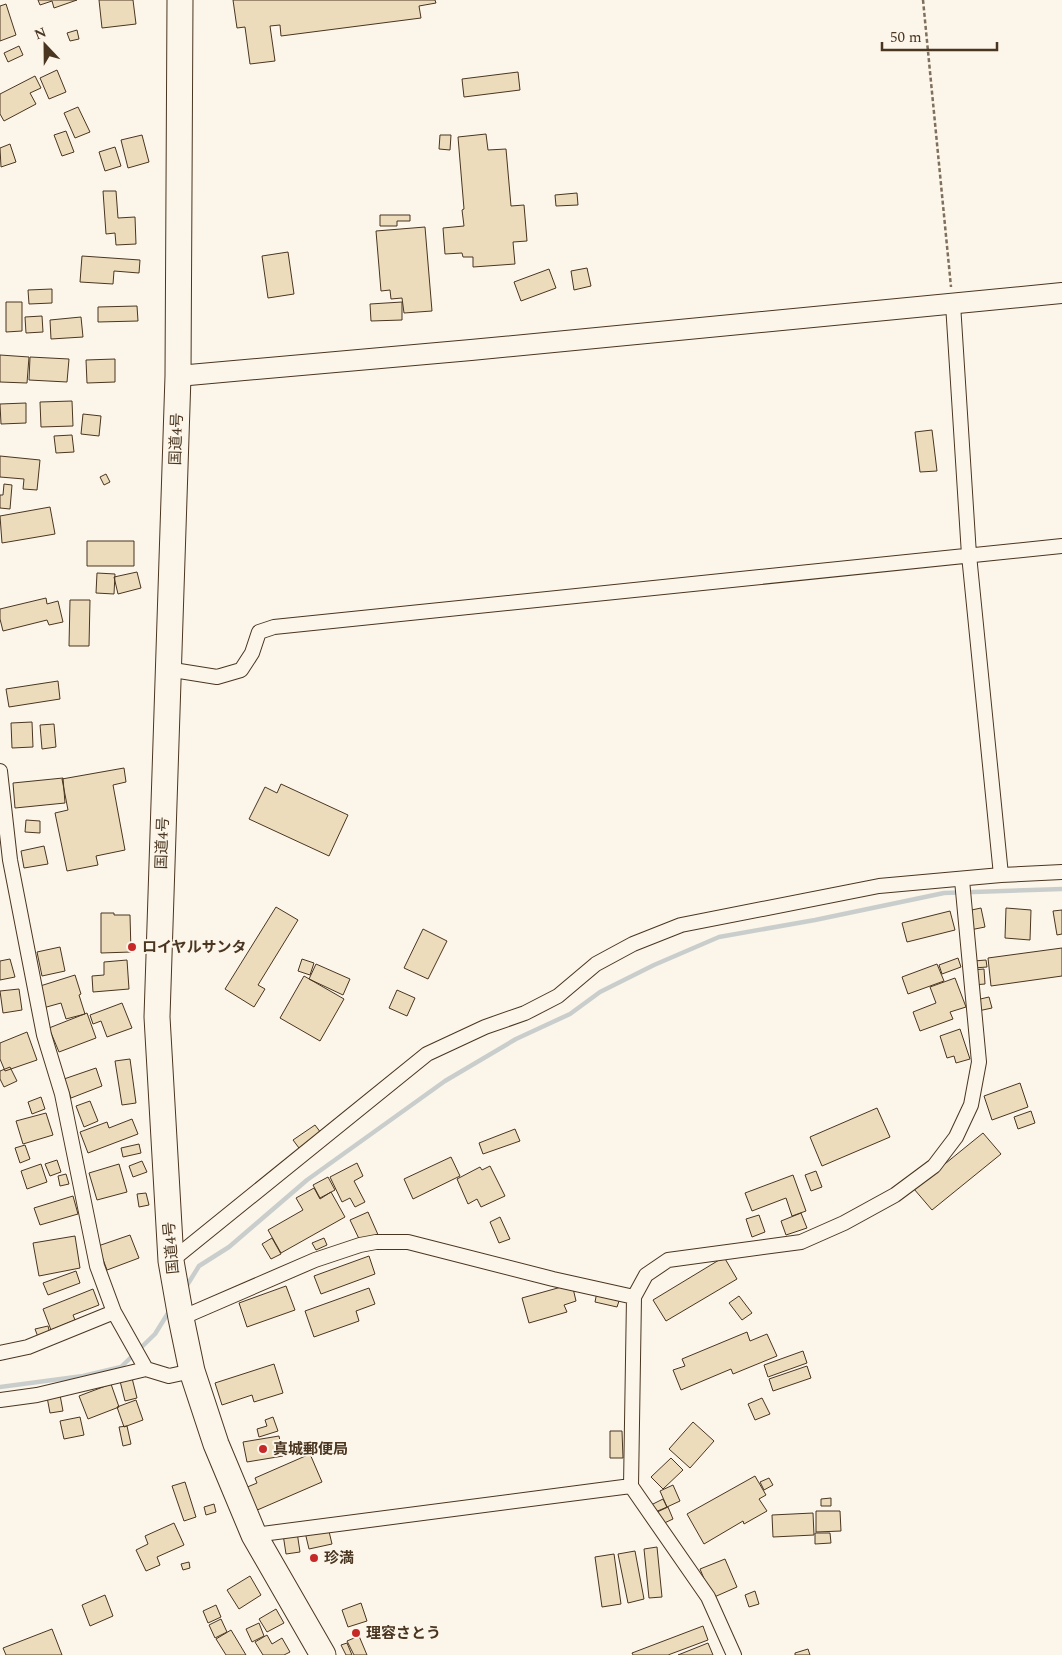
<svg xmlns="http://www.w3.org/2000/svg" width="1062" height="1655" font-family="Spectral,'Noto Sans JP',serif">
  <style>
    .lines { fill: none; stroke-linecap: round; stroke-linejoin: round }
    .stream { stroke: #c9cecd; stroke-width: 4.5 }
    .building { fill: #ecdcbc; stroke: #4a3520 }
    .street-casing { stroke: #4a3520; stroke-width: 16 }
    .secondary-casing { stroke: #4a3520; stroke-width: 22 }
    .highway-casing { stroke: #4a3520; stroke-width: 27 }
    .path { stroke: #7f6f5c; stroke-width: 2.5; stroke-dasharray: 4 2.5; stroke-linecap: butt }
    .street { stroke: #fbf6e9; stroke-width: 14 }
    .secondary { stroke: #fbf6e9; stroke-width: 20 }
    .highway { stroke: #fbf6e9; stroke-width: 25 }
    .poi-dot { fill: #c62828; stroke: #fbf6e9; stroke-width: 2 }
    .labels { text-anchor: middle; stroke-width: 4; stroke-linejoin: round; paint-order: stroke }
    .street-label { font-size: 15px; fill: #4a3520; stroke: #fbf6e9 }
    .poi-label { font-size: 15px; font-weight: bold; fill: #4a3520; stroke: #fbf6e9; text-anchor: start }
  </style>
  <rect width="100%" height="100%" fill="#fbf6e9"/>
  <g class="lines">
    <path class="stream" d="M186 1287 199 1266 229 1247 307 1180 445 1081 516 1039 570 1014 600 992 654 965 719 937 815 920 944 893 1062 889
      M0 1387 83 1376 121 1367 155 1334 170 1310"/>
  </g>
  <path class="building" d="M38 0H77L54 8 52 1 40 5Z
    M99 0H133L136 24 102 28Z
    M233 0H435L436 3 419 6 421 18 281 36 280 25 270 26 275 61 250 64 245 27 237 28Z
    M6 4 16 35 0 41V6Z
    M77 30 79 39 70 41 67 33Z
    M19 46 23 55 8 62 4 53Z
    M57 70 66 92 49 99 40 78Z
    M518 72 520 90 464 97 462 79Z
    M35 76 41 88 30 93 36 104 4 121 0 114V94Z
    M78 107 90 132 75 138 64 113Z
    M66 131 74 152 62 156 54 135Z
    M486 134 488 150 506 149 511 206 524 205 527 241 513 242 515 264 473 267V257H463L462 253 445 254 443 228 464 226 462 210 464 209 458 137Z
    M142 135 149 162 128 168 121 140Z
    M440 135H451L450 150 439 149Z
    M10 144 16 162 1 167 0 148Z
    M115 147 121 166 105 171 99 152Z
    M103 191H116L118 218 135 217 136 244 116 245 115 233 106 234Z
    M577 193 578 205 556 206 555 195Z
    M380 215H410V221H397V226H380Z
    M425 227 432 311 404 313 402 298 391 299 390 290 381 291 376 231Z
    M288 252 294 294 268 298 262 256Z
    M82 256 140 260 139 273 114 271 113 284 80 282Z
    M587 268 591 286 574 290 571 271Z
    M549 269 556 288 521 301 514 282Z
    M52 289V303L29 304 28 290Z
    M6 302H22V331L6 332Z
    M402 302V320L371 321 370 304Z
    M137 306 138 321 98 322V307Z
    M42 316 43 332 26 333 25 317Z
    M81 317 83 337 51 339 50 320Z
    M0 355 29 357 27 383 0 382Z
    M30 357 69 359 67 382 29 380Z
    M115 359V382L87 383 86 360Z
    M72 401 73 426 41 427 40 402Z
    M26 403V423L1 424 0 404Z
    M83 414 101 416 99 436 81 434Z
    M932 430 937 471 920 472 915 432Z
    M72 435 74 452 56 453 54 436Z
    M0 456 40 460 37 490 23 489 24 479 0 477Z
    M106 474 110 482 104 485 100 477Z
    M4 484 12 485 10 509 0 508V495H3Z
    M50 507 55 534 2 543 0 516Z
    M87 541H134V566H87Z
    M137 572 141 588 118 594 114 577Z
    M97 573 115 574 114 594 96 593Z
    M46 598 47 604 58 601 63 622 49 625 47 620 3 631 0 619V609Z
    M70 600H90L89 646H69Z
    M58 681 60 699 9 707 6 689Z
    M32 722 33 747 12 748 11 723Z
    M54 724 56 747 42 749 40 725Z
    M124 768 126 782 113 785 125 850 96 856 98 865 67 871 55 813 68 810 62 779Z
    M63 778 65 803 15 808 13 783Z
    M281 784 348 815 329 856 249 819 265 787 277 793Z
    M26 820 40 821V833L25 832Z
    M44 846 48 864 24 868 21 851Z
    M276 907 298 920 258 985 265 989 254 1007 225 989Z
    M981 908 985 927 970 930 967 911Z
    M1006 908 1031 910 1030 940 1005 938Z
    M1062 910V934L1057 935 1053 911Z
    M950 911 955 930 907 942 902 923Z
    M101 913H114V915H130L131 952 101 953Z
    M423 929 447 941 428 979 404 968Z
    M60 947 65 971 42 976 37 952Z
    M1062 948V976L991 986 988 958Z
    M958 958 961 967 942 974 939 965Z
    M10 959 15 977 0 980V961Z
    M302 959 314 963 310 975 298 971Z
    M127 960 129 989 93 992 92 976 104 975V962Z
    M986 960 987 967 974 968V961Z
    M316 964 350 979 343 995 309 979Z
    M937 964 944 981 908 994 902 977Z
    M984 969 985 984 973 985 972 970Z
    M75 975 81 994 79 995 85 1014 66 1019 61 1003 43 1008 37 987Z
    M304 976 344 999 320 1041 280 1018Z
    M955 978 966 1007 950 1012 953 1019 920 1031 913 1012 936 1003 930 987Z
    M19 989 22 1010 3 1013 0 991Z
    M397 990 415 998 407 1016 389 1008Z
    M989 997 992 1008 978 1011 976 1000Z
    M122 1003 132 1028 107 1037 101 1021 93 1024 90 1015Z
    M87 1013 96 1038 59 1052 49 1028Z
    M960 1029 970 1059 956 1063 954 1056 947 1058 940 1036Z
    M27 1032 37 1060 5 1071 0 1059V1043Z
    M130 1059 136 1103 122 1105 115 1061Z
    M10 1067 17 1081 4 1087 0 1079V1071Z
    M96 1068 102 1086 71 1098 64 1079Z
    M1020 1083 1028 1107 992 1120 984 1096Z
    M41 1097 45 1109 32 1114 28 1102Z
    M90 1101 98 1121 84 1127 76 1106Z
    M877 1108 890 1137 822 1166 810 1137Z
    M1031 1111 1035 1123 1018 1129 1014 1117Z
    M46 1113 53 1135 23 1144 16 1121Z
    M132 1119 138 1134 88 1153 80 1132 107 1122 109 1128Z
    M315 1125 321 1133 299 1148 293 1140Z
    M515 1129 520 1141 483 1154 479 1143Z
    M983 1133 1001 1154 932 1210 914 1189Z
    M139 1144 141 1153 123 1157 121 1148Z
    M25 1145 30 1159 20 1163 15 1148Z
    M451 1157 460 1176 413 1199 404 1179Z
    M57 1160 61 1172 50 1176 45 1164Z
    M142 1161 147 1172 133 1177 129 1166Z
    M357 1163 363 1176 354 1181 365 1202 355 1207 350 1198 342 1202 330 1177Z
    M41 1164 47 1182 27 1189 21 1171Z
    M119 1164 127 1192 97 1200 89 1173Z
    M490 1166 505 1196 481 1207 477 1199 468 1204 457 1179 480 1167 482 1170Z
    M816 1171 822 1187 811 1191 805 1175Z
    M66 1174 69 1184 60 1186 58 1176Z
    M793 1175 806 1211 792 1216 786 1198 752 1211 745 1193Z
    M328 1177 335 1190 320 1198 313 1185Z
    M314 1188 320 1199 331 1192 345 1217 281 1253 268 1230 303 1210 296 1198Z
    M146 1193 149 1205 139 1207 137 1194Z
    M73 1196 78 1214 40 1225 34 1208Z
    M368 1212 379 1237 362 1245 350 1220Z
    M801 1213 807 1228 786 1235 781 1221Z
    M759 1215 765 1232 752 1237 746 1219Z
    M500 1217 510 1239 499 1243 490 1222Z
    M130 1235 139 1258 107 1270 98 1246Z
    M75 1236 80 1268 39 1276 33 1243Z
    M272 1238 281 1254 271 1259 262 1244Z
    M324 1238 327 1245 316 1250 312 1243Z
    M369 1256 375 1274 321 1294 314 1276Z
    M724 1257 737 1279 666 1321 653 1300Z
    M76 1271 80 1283 48 1295 43 1283Z
    M572 1284 576 1301 564 1305 567 1312 529 1323 522 1298Z
    M286 1286 295 1310 247 1327 239 1303Z
    M369 1288 375 1304 356 1311 359 1321 314 1337 305 1311Z
    M93 1289 99 1305 73 1315 75 1320 51 1330 43 1309Z
    M597 1292 620 1298 617 1307 595 1302Z
    M739 1296 752 1313 742 1320 729 1303Z
    M48 1326 50 1334 38 1337 35 1329Z
    M747 1332 750 1341 767 1334 777 1356 733 1374 731 1369 681 1390 673 1370 685 1366 682 1359Z
    M803 1351 807 1363 768 1377 764 1365Z
    M274 1364 283 1393 254 1402 252 1395 222 1405 215 1383Z
    M807 1366 811 1378 773 1391 769 1379Z
    M132 1378 137 1398 125 1401 120 1381Z
    M111 1384 119 1407 88 1419 79 1396Z
    M60 1395 63 1411 50 1413 47 1397Z
    M762 1398 770 1414 755 1420 748 1404Z
    M136 1400 143 1420 124 1427 117 1407Z
    M80 1417 84 1435 64 1439 60 1421Z
    M273 1417 278 1431 259 1437 257 1429 267 1426 265 1420Z
    M693 1422 714 1441 690 1468 669 1449Z
    M127 1426 131 1444 123 1446 119 1427Z
    M610 1431H622L623 1458H610Z
    M279 1436 283 1456 247 1462 243 1442Z
    M310 1454 322 1482 255 1511 245 1488 257 1483 255 1478Z
    M671 1458 683 1470 663 1489 651 1477Z
    M755 1476 766 1495 759 1499 767 1511 744 1524 743 1521 704 1544 687 1514Z
    M769 1478 773 1485 764 1490 760 1482Z
    M185 1482 196 1517 184 1521 172 1486Z
    M673 1485 680 1501 667 1507 660 1491Z
    M831 1498V1506H821V1499Z
    M663 1499 667 1507 653 1513 649 1506Z
    M214 1504 216 1512 206 1515 204 1507Z
    M668 1507 673 1519 660 1525 655 1513Z
    M816 1511H840L841 1531 816 1532Z
    M813 1513 814 1535 773 1537 772 1515Z
    M174 1523 184 1545 157 1557 160 1565 146 1571 136 1550 148 1544 145 1536Z
    M327 1523 332 1544 309 1549 304 1528Z
    M297 1532 300 1552 286 1554 283 1534Z
    M815 1533H830L831 1543 815 1544Z
    M657 1547 662 1597 649 1598 644 1549Z
    M635 1551 644 1599 628 1603 618 1554Z
    M614 1554 621 1604 602 1607 595 1557Z
    M725 1559 737 1587 712 1598 700 1569Z
    M189 1562 190 1568 183 1570 181 1564Z
    M250 1576 261 1595 239 1609 227 1590Z
    M755 1591 759 1604 749 1607 745 1595Z
    M105 1595 113 1616 90 1626 82 1605Z
    M361 1603 367 1621 348 1627 342 1610Z
    M216 1605 221 1617 208 1623 203 1611Z
    M276 1609 284 1623 267 1632 259 1619Z
    M221 1619 227 1632 215 1638 209 1625Z
    M259 1623 264 1636 252 1642 246 1629Z
    M703 1626 708 1640 668 1655H633L632 1653Z
    M52 1629 62 1655H6L3 1648Z
    M231 1630 246 1655H226L216 1639Z
    M267 1635 272 1644 282 1638 290 1652 284 1655H263L255 1642Z
    M359 1636 367 1655H354L347 1641Z
    M347 1643 352 1655H346L341 1645Z
    M708 1643 713 1655H678Z
    M808 1649 810 1655H795V1653Z"/>
  <g class="lines">
    <defs>
      <path id="street" d="M953 304 969 555 1001 875
        M167 669 217 677 241 670 252 653 259 632 274 627 1062 546
        M0 771 10 860 44 1035 62 1094 97 1266 114 1312 146 1369
        M171 1261 427 1054 485 1027 525 1013 558 996 596 964 633 944 681 925 879 886 1001 875 1062 872
        M181 1318 315 1260 360 1245 376 1242H408L553 1279 634 1297
        M0 1353 28 1347 114 1312
        M0 1400 37 1395 146 1369 169 1376 192 1371
        M254 1535 631 1486
        M734 1655 708 1597 631 1486 634 1297 646 1275 668 1260 801 1242 844 1223 895 1195 934 1166 956 1137 971 1105 979 1062 962 880"/>
      <path id="secondary" d="M178 376 471 350 1062 293"/>
      <path id="highway" d="M180 0 178 376 157 1017 171 1261 181 1318 192 1371 216 1444 254 1535 323 1655"/>
    </defs>
    <use href="#street" class="street-casing"/>
    <use href="#secondary" class="secondary-casing"/>
    <use href="#highway" class="highway-casing"/>
    <path class="path" d="M923 0 951 287"/>
    <use href="#street" class="street"/>
    <use href="#secondary" class="secondary"/>
    <use href="#highway" class="highway"/>
  </g>
  <g class="poi-dot">
    <circle cx="132" cy="947" r="5"/>
    <circle cx="263" cy="1449" r="5"/>
    <circle cx="314" cy="1558" r="5"/>
    <circle cx="356" cy="1633" r="5"/>
  </g>
  <g class="labels">
    <g class="street-label">
      <text transform="translate(176 439) rotate(-88)" y="5">国道4号</text>
      <text transform="translate(162 843) rotate(-88)" y="5">国道4号</text>
      <text transform="translate(171 1248) rotate(-95)" y="5">国道4号</text>
    </g>
    <g class="poi-label">
      <text x="142" y="952">ロイヤルサンタ</text>
      <text x="273" y="1454">真城郵便局</text>
      <text x="324" y="1563">珍満</text>
      <text x="366" y="1638">理容さとう</text>
    </g>
  </g>
  <g transform="translate(45 45) rotate(338)" stroke="#fbf6e9" stroke-width="4" paint-order="stroke">
  <path d="M0-4L9 19L0 12L-9 19Z" fill="#4a3520"/>
  <text y="-8" font-size="14" font-weight="bold" text-anchor="middle" fill="#4a3520">N</text>
  </g>
  <path d="M882 42v8h115v-8" fill="none" stroke="#4a3520" stroke-width="2.5"/>
  <text x="890" y="42" font-size="15" fill="#4a3520" stroke="#fbf6e9" stroke-width="4" paint-order="stroke">50 m</text>
</svg>
